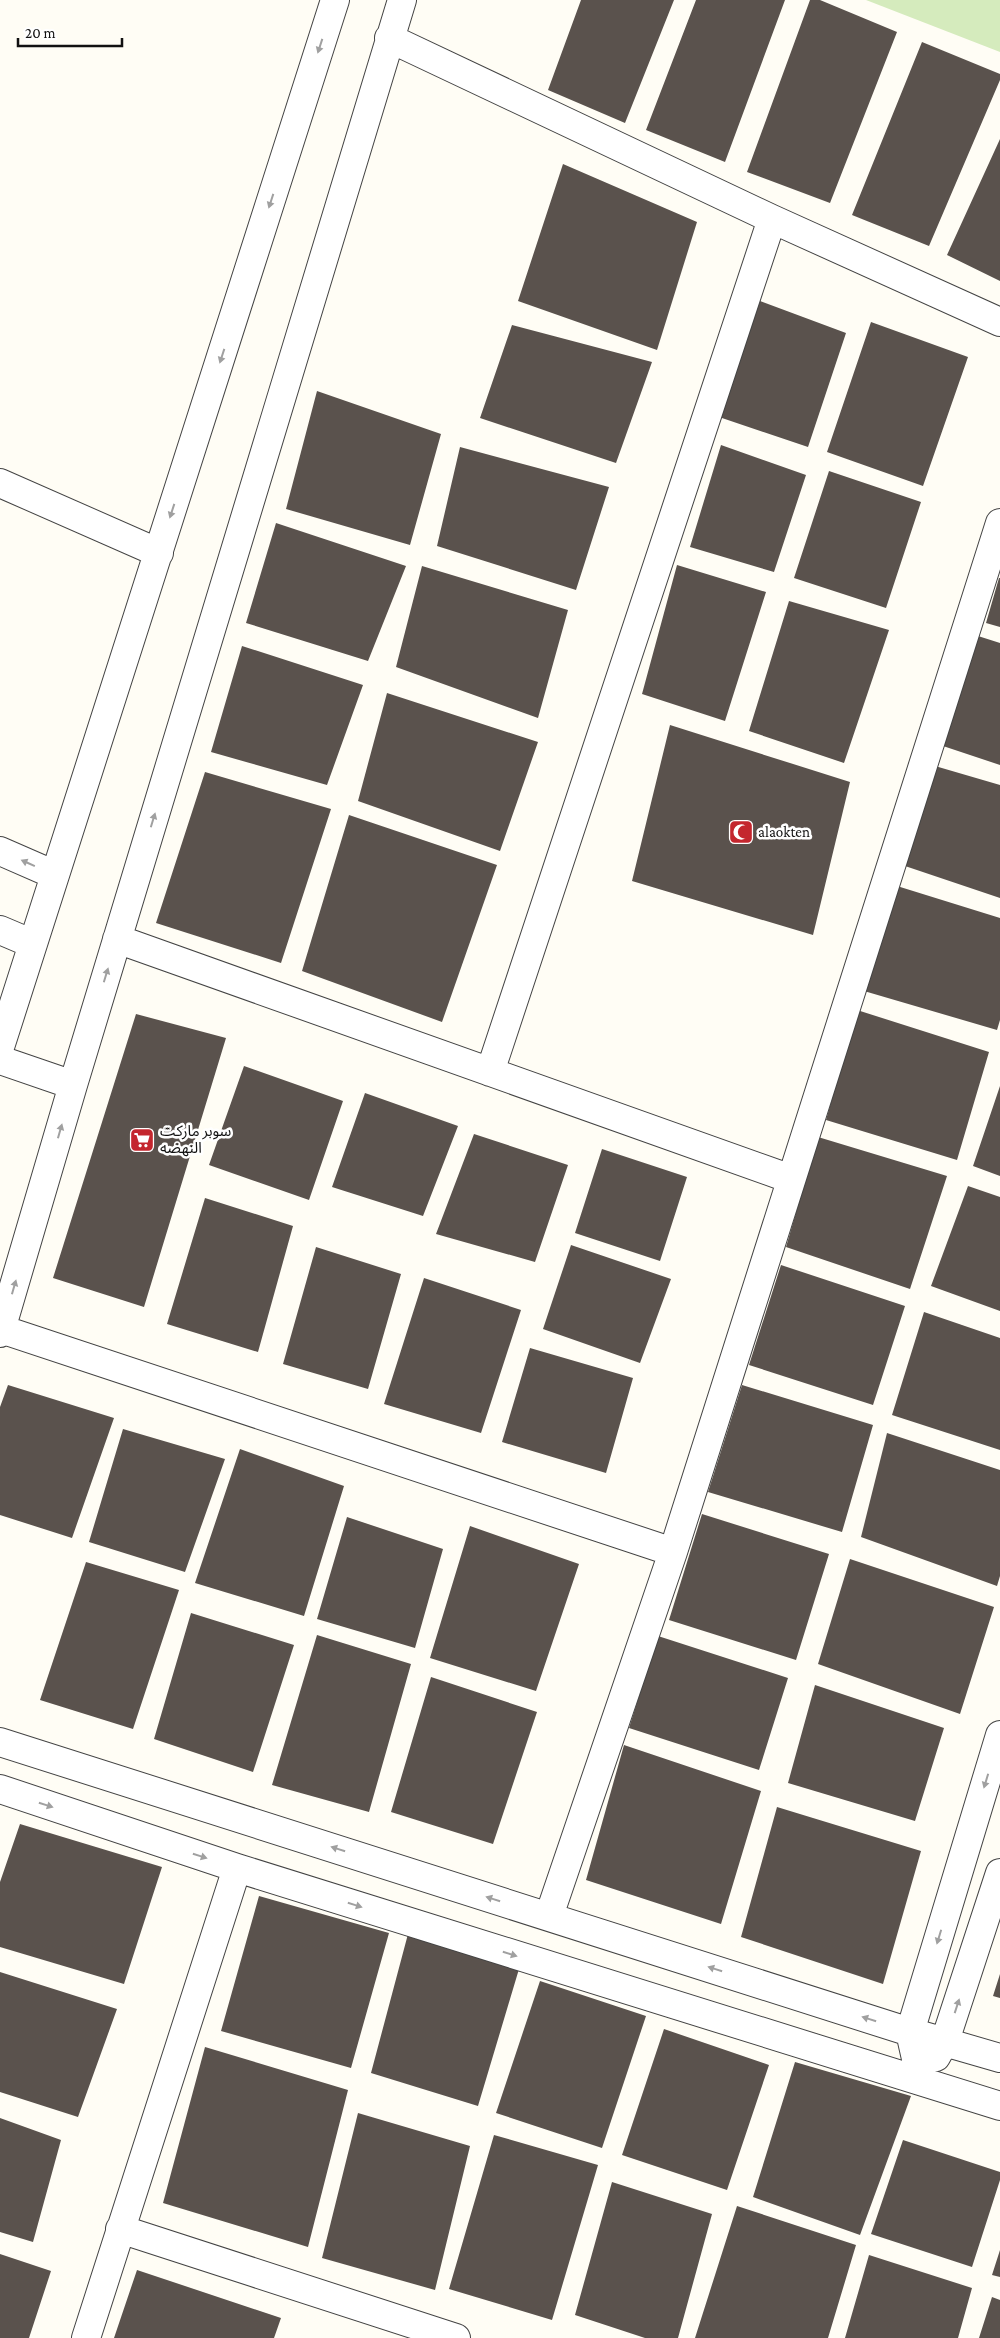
<svg xmlns="http://www.w3.org/2000/svg" width="1000" height="2338" font-family="'Crimson Pro','Noto Sans Arabic',serif">
  <style>
    .green { fill: #d5ebbd }
    .building { fill: #5a524d }
    .lines { fill: none; stroke-linecap: round; stroke-linejoin: round }
    .street-casing { stroke: #444; stroke-width: 30 }
    .street { stroke: #fff; stroke-width: 28 }
    .oneway { fill: #a0a0a0 }
    .labels { text-anchor: middle; stroke-width: 5; stroke-linejoin: round; paint-order: stroke }
    .poi-label { font-size: 15px; fill: #111; stroke: #fff; text-anchor: start }
  </style>
  <rect width="100%" height="100%" fill="#fffdf5"/>
  <path class="green" d="M866 0H1000V52Z"/>
  <path class="building" d="M581 0H674L625 123 548 90Z
    M696 0H785L725 162 646 130Z
    M810 0H820L897 32 830 203 747 172Z
    M922 42 1000 74V80L929 246 852 215Z
    M1000 139V281L947 255Z
    M563 164 697 222 657 350 518 301Z
    M760 301 846 333 808 447 719 417Z
    M871 322 968 357 923 486 827 452Z
    M512 325 652 362 616 463 480 418Z
    M317 391 441 434 410 545 286 509Z
    M721 445 806 475 774 572 690 547Z
    M460 447 609 487 576 590 437 546Z
    M829 471 921 502 886 608 794 578Z
    M276 523 406 566 368 661 246 623Z
    M677 565 766 592 725 721 642 694Z
    M422 566 568 610 538 718 396 667Z
    M999 578H1000V627L986 623Z
    M789 601 889 630 844 763 749 731Z
    M978 636 1000 643V765L943 746Z
    M242 646 363 685 327 785 211 752Z
    M387 693 538 742 500 851 358 801Z
    M670 725 850 782 813 935 632 881Z
    M935 766 1000 785V898L905 866Z
    M205 772 331 809 281 963 156 923Z
    M349 815 497 865 442 1022 302 971Z
    M897 886 1000 918V1020L997 1030 864 991Z
    M857 1010 989 1052 957 1160 826 1120Z
    M136 1014 226 1038 144 1307 53 1278Z
    M244 1066 343 1101 309 1200 209 1165Z
    M1000 1086V1176L973 1166Z
    M365 1093 458 1126 423 1216 332 1187Z
    M474 1134 568 1165 535 1262 436 1234Z
    M818 1137 947 1176 910 1289 786 1247Z
    M602 1149 687 1177 660 1261 575 1233Z
    M968 1186 1000 1197V1311L931 1286Z
    M205 1198 293 1226 258 1352 167 1324Z
    M571 1245 671 1279 640 1363 543 1329Z
    M316 1247 401 1274 368 1389 283 1364Z
    M781 1265 905 1306 873 1405 749 1365Z
    M424 1278 521 1310 481 1433 384 1404Z
    M924 1312 1000 1338V1450L892 1415Z
    M530 1348 633 1378 606 1473 502 1442Z
    M8 1385 114 1418 72 1538 0 1515V1407Z
    M742 1385 873 1425 842 1532 708 1492Z
    M123 1429 225 1459 185 1572 89 1542Z
    M887 1433 1000 1470V1576L997 1586 861 1537Z
    M240 1449 344 1486 304 1616 195 1583Z
    M702 1514 829 1554 796 1660 669 1620Z
    M347 1517 443 1549 415 1648 317 1619Z
    M470 1526 579 1564 536 1691 430 1658Z
    M850 1559 994 1607 960 1714 818 1664Z
    M86 1562 179 1590 133 1729 40 1700Z
    M191 1613 294 1645 253 1772 154 1739Z
    M317 1635 411 1664 369 1812 272 1785Z
    M658 1636 788 1678 759 1770 629 1728Z
    M431 1677 537 1712 493 1844 391 1812Z
    M815 1685 944 1728 915 1821 788 1783Z
    M624 1745 761 1791 721 1924 586 1880Z
    M777 1807 921 1851 883 1984 741 1937Z
    M20 1824 162 1867 124 1984 0 1947V1882Z
    M259 1896 389 1933 351 2068 221 2031Z
    M408 1934 519 1969 478 2106 371 2073Z
    M0 1972 117 2009 78 2117 0 2092Z
    M1000 1974V1998L993 1996Z
    M540 1981 646 2016 602 2148 496 2113Z
    M664 2029 769 2065 727 2190 622 2155Z
    M205 2047 348 2090 308 2247 163 2203Z
    M795 2062 911 2096 860 2235 753 2197Z
    M358 2113 470 2146 435 2290 322 2258Z
    M0 2118 61 2140 33 2242 0 2232Z
    M494 2135 598 2165 552 2320 449 2289Z
    M903 2140 1000 2172V2180L972 2267 871 2234Z
    M612 2182 712 2214 678 2338H645L575 2315Z
    M737 2206 856 2245 828 2338H695Z
    M1000 2250V2277L992 2275Z
    M0 2254 51 2271 29 2338H0Z
    M869 2255 972 2288 958 2338H845Z
    M137 2270 281 2318 274 2338H114Z
    M992 2297 1000 2300V2338H979Z"/>
  <g class="lines">
    <defs>
      <path id="street" d="M389 38 772 219 1000 322
        M0 483 159 553
        M0 851 55 875
        M0 930 33 944
        M117 939 791 1179
        M0 1047 335 0
        M0 1060 73 1085
        M490 1072 772 219
        M1 1329 673 1552
        M0 1333 73 1085 402 0
        M0 1742 910 2032 1000 2058
        M0 1789 237 1868 1000 2106
        M549 1916 673 1552 1000 523
        M936 2057 945 2041 1000 1873
        M921 2081 910 2032 1000 1735
        M120 2229 456 2338
        M86 2338 237 1868"/>
    </defs>
    <use href="#street" class="street-casing"/>
    <use href="#street" class="street"/>
  </g>
  <defs><path id="oneway-solid" d="M-6-.8H1V-3.2L6.5 0L1 3.2V.8H-6Z" transform="scale(1.25)"/></defs>
  <g class="oneway">
    <use href="#oneway-solid" transform="translate(320 46) rotate(108)"/>
    <use href="#oneway-solid" transform="translate(271 201) rotate(108)"/>
    <use href="#oneway-solid" transform="translate(222 356) rotate(108)"/>
    <use href="#oneway-solid" transform="translate(172 511) rotate(108)"/>
    <use href="#oneway-solid" transform="translate(153 820) rotate(-73)"/>
    <use href="#oneway-solid" transform="translate(28 863) rotate(-156)"/>
    <use href="#oneway-solid" transform="translate(106 975) rotate(-73)"/>
    <use href="#oneway-solid" transform="translate(60 1131) rotate(-74)"/>
    <use href="#oneway-solid" transform="translate(14 1287) rotate(-74)"/>
    <use href="#oneway-solid" transform="translate(986 1781) rotate(107)"/>
    <use href="#oneway-solid" transform="translate(46 1805) rotate(18)"/>
    <use href="#oneway-solid" transform="translate(338 1849) rotate(-162)"/>
    <use href="#oneway-solid" transform="translate(200 1856) rotate(18)"/>
    <use href="#oneway-solid" transform="translate(493 1899) rotate(-162)"/>
    <use href="#oneway-solid" transform="translate(355 1905) rotate(17)"/>
    <use href="#oneway-solid" transform="translate(939 1937) rotate(107)"/>
    <use href="#oneway-solid" transform="translate(510 1954) rotate(17)"/>
    <use href="#oneway-solid" transform="translate(715 1969) rotate(-162)"/>
    <use href="#oneway-solid" transform="translate(957 2006) rotate(-72)"/>
    <use href="#oneway-solid" transform="translate(869 2019) rotate(-162)"/>
  </g>
  <defs>
    <symbol id="mosque-square" viewBox="-11 -11 22 22"><rect x="-9" y="-9" width="18" height="18" rx="4" fill="#c4262e" stroke="#fff"/><path d="M3.5-4.9A6 6 0 1 0 3.5 4.9A5 5 0 1 1 3.5-4.9Z" fill="#fff"/></symbol>
    <symbol id="supermarket-square" viewBox="-11 -11 22 22"><rect x="-9" y="-9" width="18" height="18" rx="4" fill="#c4262e" stroke="#fff"/><path d="M-6-5.5h2.5l.6 2H6L4.5 2H-2.5L-4.4-4H-6ZM-1.5 3.2a1.3 1.3 0 1 0 .1 0ZM3 3.2a1.3 1.3 0 1 0 .1 0Z" fill="#fff"/></symbol>
  </defs>
  <g fill-rule="evenodd">
    <use href="#mosque-square" x="727" y="818" width="28" height="28"/>
    <use href="#supermarket-square" x="128" y="1126" width="28" height="28"/>
  </g>
  <g class="labels">
    <g class="poi-label">
      <text x="758" y="837">alaokten</text>
      <text x="160" y="1136">سوبر ماركت<tspan x="160" dy="17">النهضه</tspan></text>
    </g>
  </g>
  <path d="M18 38v8h104v-8" fill="none" stroke="#111111" stroke-width="2.5"/>
  <text x="25" y="38" font-size="15" fill="#111111" stroke="#ffffff" stroke-width="4" paint-order="stroke">20 m</text>
</svg>
